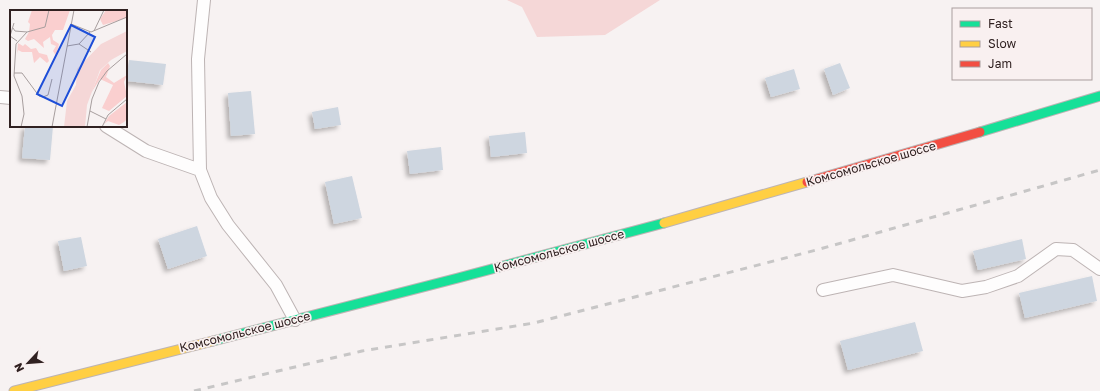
<svg xmlns="http://www.w3.org/2000/svg" width="1100" height="391" font-family="'Golos Text',sans-serif">
  <style>
    .water { fill: #f5d7d7 }
    .building { fill: #ced6e0; filter: url(#shadow) }
    .lines { fill: none; stroke-linecap: round; stroke-linejoin: round }
    .lane-casing { stroke: #bdb4b4; stroke-width: 14 }
    .fast-casing { stroke: #bdb4b4; stroke-width: 11 }
    .slow-casing { stroke: #bdb4b4; stroke-width: 11 }
    .jam-casing { stroke: #bdb4b4; stroke-width: 11 }
    .lane { stroke: #fefdfd; stroke-width: 12 }
    .fast { stroke: #16e098; stroke-width: 9 }
    .slow { stroke: #ffcf43; stroke-width: 9 }
    .jam { stroke: #f24e42; stroke-width: 9 }
    .rail { stroke: #c7c6c6; stroke-width: 3; stroke-dasharray: 7 7; stroke-linecap: butt }
    .labels { text-anchor: middle; stroke-width: 3.5; stroke-linejoin: round; paint-order: stroke }
    .street-label { font-size: 12px; fill: #302121; stroke: #f9f0f0 }
    .inset-road { fill: none; stroke: #a79e9e; stroke-width: 1 }
    .view { fill: #1d4ed8; fill-opacity: 0.15; stroke: #1d4ed8; stroke-width: 2 }
    .inset-edge { fill: none; stroke: #302121; stroke-width: 2 }
  </style>
  <defs>
    <filter id="shadow"><feDropShadow dx="-3.5" dy="3.5" stdDeviation="2" flood-color="#0004"/></filter>
  </defs>
  <rect width="100%" height="100%" fill="#f7f2f2"/>
  <path class="water" d="M507 0H660L605 35 537 37 522 7Z"/>
  <path class="building" d="M129 60 166 64 163 85 127 81Z
    M840 63 850 88 833 95 824 69Z
    M794 69 800 89 771 97 765 78Z
    M251 91 255 134 231 136 228 93Z
    M338 107 341 125 315 129 312 112Z
    M25 126H53L50 160 22 158Z
    M525 132 527 153 491 157 489 136Z
    M441 147 443 170 410 174 407 151Z
    M352 176 362 218 334 224 325 182Z
    M197 226 207 256 168 269 158 239Z
    M81 237 87 266 64 271 58 241Z
    M1022 239 1026 259 978 270 973 251Z
    M1092 276 1097 301 1025 318 1019 293Z
    M915 322 923 351 848 370 840 341Z"/>
  <g class="lines">
    <defs>
      <path id="lane" d="M204 0 198 59 200 170 211 198 228 225 276 285 295 320
        M0 97 11 98
        M106 126 146 151 200 170
        M823 290 893 275 962 291 986 287 1018 276 1056 249 1073 250 1100 269"/>
      <path id="fast" d="M980 132 1100 96
        M213 341 458 278 664 223"/>
      <path id="slow" d="M664 223 807 182
        M14 391 213 341"/>
      <path id="jam" d="M807 182 980 132"/>
    </defs>
    <use href="#lane" class="lane-casing"/>
    <use href="#fast" class="fast-casing"/>
    <use href="#slow" class="slow-casing"/>
    <use href="#jam" class="jam-casing"/>
    <use href="#lane" class="lane"/>
    <use href="#fast" class="fast"/>
    <use href="#slow" class="slow"/>
    <use href="#jam" class="jam"/>
    <path class="rail" d="M194 391 362 351 534 323 820 249 1100 170"/>
  </g>
  <g class="labels">
    <g class="street-label">
      <text transform="translate(871 164) rotate(-16)" y="4">Комсомольское шоссе</text>
      <text transform="translate(559 251) rotate(-15)" y="4">Комсомольское шоссе</text>
      <text transform="translate(245 332) rotate(-14)" y="4">Комсомольское шоссе</text>
    </g>
  </g>
  <g transform="translate(10 10)">
    <rect width="117" height="117" fill="#f7f2f2"/>
    <path d="M22 0H60L53 20H45L42 25 43 30 49 34 46 46 43 41 46 36 41 34 40 27 33 32 34 38 24 29 18 31 15 29 19 22 20 14 18 12ZM96 0H117V8L93 15 90 9ZM8 33 13 36 15 34 21 39 26 38 29 43 37 45 39 51 37 53 30 47 24 53 22 42H12L8 40 7 44ZM98 53 100 56 96 67 104 73 117 65 114 72 117 86 99 101 92 98 103 75 90 69 81 83 91 60ZM117 92V109L114 112 109 115 98 111 94 114 99 106Z" fill="#facfcf"/>
    <path d="M117 21V41L101 50 90 60 77 95 75 117H54L57 91 66 75 67 59 91 34Z" fill="#f5d7d7"/>
    <path class="inset-road" d="M4 13 0 26 7 31M61 14 81 22 117 7M3 18 5 21 17 22M84 21 94 0M69 34 80 22M57 36 69 34 81 42M4 63H12L29 86 33 87 38 85 42 69M80 101 96 109M11 117 14 104 12 86 4 66 6 34 17 22 35 17 39 0M42 117 64 0M77 117 82 89 89 72 97 61 117 44M92 117 98 105 117 89"/>
    <path class="view" d="M61 15 85 27 52 96 27 84Z"/>
    <rect width="117" height="117" class="inset-edge"/>
  </g>
  <rect x="952" y="8" width="140" height="72" fill="#f9f0f0" stroke="#a99d9d"/>
  <rect x="960" y="21" width="20" height="6" fill="#16e098" stroke="#a99d9d"/>
  <text x="988" y="28" font-size="12" fill="#302121">Fast</text>
  <rect x="960" y="41" width="20" height="6" fill="#ffcf43" stroke="#a99d9d"/>
  <text x="988" y="48" font-size="12" fill="#302121">Slow</text>
  <rect x="960" y="61" width="20" height="6" fill="#f24e42" stroke="#a99d9d"/>
  <text x="988" y="68" font-size="12" fill="#302121">Jam</text>
  <g transform="translate(28 363) rotate(244)" stroke="#f9f0f0" stroke-width="3" paint-order="stroke">
  <path d="M0-3L7 15L0 10L-7 15Z" fill="#302121"/>
  <text y="-6" font-size="11" font-weight="bold" text-anchor="middle" fill="#302121">N</text>
  </g>
</svg>
